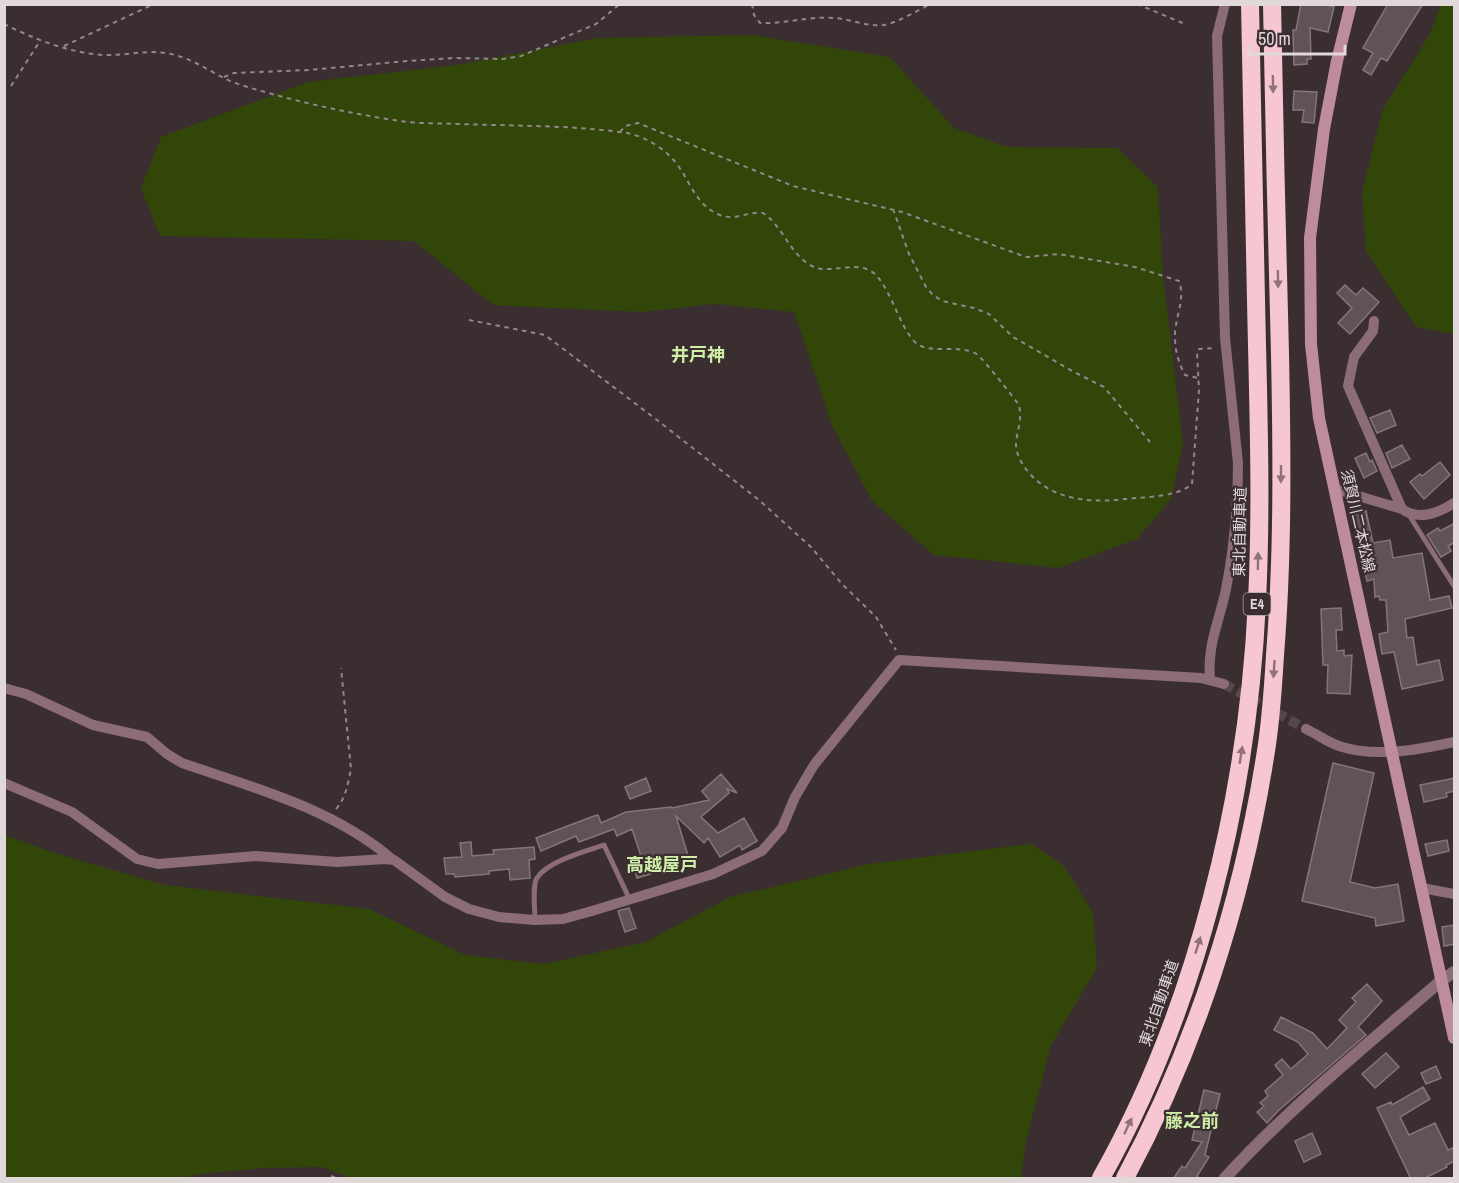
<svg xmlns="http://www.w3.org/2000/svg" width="1459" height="1183" font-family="'Archivo Narrow','Noto Sans JP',sans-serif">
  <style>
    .green { fill: #314608 }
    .building { fill: #605256; stroke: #857579; stroke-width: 1.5 }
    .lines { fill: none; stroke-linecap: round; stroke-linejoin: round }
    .minor-tunnel { stroke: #54484a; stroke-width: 10; stroke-dasharray: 10 5; stroke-linecap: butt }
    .path { stroke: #92878a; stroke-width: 2; stroke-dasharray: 4.5 4.5; stroke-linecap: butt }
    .service { stroke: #8c6c75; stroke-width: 5 }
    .minor { stroke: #8c6c75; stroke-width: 10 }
    .tertiary { stroke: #8c6c75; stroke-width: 12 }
    .secondary { stroke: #bf8c9b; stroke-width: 12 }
    .motorway { stroke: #f6c6d3; stroke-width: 18 }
    .oneway { fill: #8f727a }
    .labels { text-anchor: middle; stroke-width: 4.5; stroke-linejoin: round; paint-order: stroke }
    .shield { fill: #3b2e31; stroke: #afa5a7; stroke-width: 1.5 }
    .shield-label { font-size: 14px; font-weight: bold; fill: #e1d8da }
    .street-label { font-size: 15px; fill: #e1d8da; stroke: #3b2e31 }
    .quarter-label { font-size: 18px; font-weight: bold; fill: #cfefa7; stroke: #3b2e31 }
  </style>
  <rect width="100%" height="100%" fill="#3b2e31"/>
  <path class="green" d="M1441 5H1454V334L1416 327 1366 251 1362 192 1383 109 1430 34Z
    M751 35 890 57 954 128 1007 147 1117 148 1158 187 1163 276 1183 444 1171 499 1137 539 1058 568 934 555 872 501 832 425 794 312 715 304 641 312 493 305 414 241 160 236 141 188 161 137 308 82 457 65 597 38Z
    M5 835 51 852 165 885 369 909 465 955 544 964 646 942 730 897 869 864 1031 844 1063 865 1093 912 1097 968 1051 1045 1026 1141 1021 1178H350L323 1167 263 1168 208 1173 179 1178H5Z"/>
  <path class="building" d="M1301 4H1323L1334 7 1328 32 1310 28 1311 59H1307V64L1294 65 1293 30H1296Z
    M1388 4H1423L1387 61 1381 58 1371 75 1363 70 1373 53 1363 48Z
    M1294 91 1317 92 1314 123 1302 122 1304 110H1293Z
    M1345 285 1356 295 1363 288 1379 302 1350 334 1338 323 1352 308 1337 293Z
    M1390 410 1396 425 1377 433 1370 418Z
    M1402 445 1410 459 1392 468 1386 453Z
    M1366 453 1370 462 1372 460 1377 471 1364 478 1355 458Z
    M1440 462 1450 475 1424 499 1410 482 1420 474 1422 476Z
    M1366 511 1373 543 1390 540 1393 558 1422 553 1430 600 1449 596 1452 608 1405 619 1407 638 1413 637 1417 665 1439 660 1443 680 1402 689 1394 652 1382 654 1379 634 1388 632 1386 600H1380L1379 596 1375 597 1374 579 1367 581 1356 529H1354L1351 515Z
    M1455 523V542L1448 546 1451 551 1441 557 1427 535 1438 528 1440 531Z
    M1341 608 1342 630H1336L1337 651 1344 650V656L1352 655 1350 694 1327 693 1328 665H1323L1321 609Z
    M1333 763 1374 773 1350 882 1375 888 1398 884 1404 921 1376 926 1375 918 1302 901Z
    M721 774 737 793 727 789 729 793 701 817 718 833 744 818 757 841 742 850 740 845 720 857 708 838 704 843 676 816 690 862 637 878 631 859 641 856 632 829 617 836 614 829 579 842 576 836 541 851 536 838 594 816 598 815 601 823 626 812 671 807 672 808 709 800 702 791Z
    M646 778 651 791 630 799 625 787Z
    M1455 778V791L1446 793 1447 797 1424 802 1420 785Z
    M1447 840 1449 851 1428 856 1425 844Z
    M471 842 472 856 494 854 493 850 534 847 535 859 529 860 530 878 510 880 509 869 489 871V874L455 877 454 874H446L444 858 462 857 460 843Z
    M629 908 636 928 625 932 618 911Z
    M1455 925V944L1444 946 1442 927Z
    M1367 984 1382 1001 1358 1027 1366 1035 1278 1111 1267 1123 1257 1112 1264 1106 1260 1103 1268 1096 1265 1091 1283 1075 1275 1065 1282 1059 1291 1069 1308 1054 1298 1042 1274 1030 1281 1017 1313 1033 1327 1049 1347 1028 1339 1020 1356 1002 1352 998Z
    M1386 1053 1399 1067 1375 1088 1362 1074Z
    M1436 1066 1441 1078 1426 1084 1421 1073Z
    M1423 1087 1430 1099 1400 1117 1409 1135 1435 1123 1448 1150 1455 1147V1161L1446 1165 1447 1167 1423 1179H1411L1377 1108 1391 1102 1392 1105Z
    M1204 1090 1220 1094 1205 1155 1209 1157 1197 1176 1200 1179H1173L1182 1166 1185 1168 1202 1142 1192 1140Z
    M1312 1133 1321 1154 1304 1162 1295 1141Z"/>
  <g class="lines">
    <path class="minor-tunnel" d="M1224 684 1306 729"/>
    <path class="path" d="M752 4 754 15 760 23C784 24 809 16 834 18 850 19 867 27 884 25 897 23 918 10 931 4
      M1137 4 1185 24
      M4 24C34 39 70 53 103 55 128 56 151 48 175 55 199 61 218 78 241 85 293 101 347 113 400 121 419 124 440 123 459 124 515 126 572 125 627 133 648 137 670 152 681 170 693 189 700 209 723 216 737 220 749 211 763 213 783 226 790 255 812 266 832 276 859 257 877 276 893 295 900 328 916 343 930 355 962 343 978 355 981 357 1017 401 1018 404 1024 416 1016 433 1016 445 1017 457 1022 464 1029 473 1054 501 1092 503 1126 499 1144 497 1178 497 1192 484L1199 390 1197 352 1199 349 1216 348
      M64 46 154 4
      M224 77 234 73 309 70 407 61 454 58 503 59 521 56 596 24 620 4
      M11 86 40 41
      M620 132 625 126 638 123 793 186 902 212 1026 257 1059 254 1135 267 1179 281C1186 300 1174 319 1175 338 1175 351 1179 364 1185 375L1198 378
      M893 209 909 254 926 287 933 295 942 301 974 308 989 314 1013 337 1074 372 1104 387 1150 442
      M469 320 545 335 657 420 759 500 811 547 842 584 876 617 896 650
      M336 809C346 798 348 783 351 769L341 668
      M331 1176 336 1178"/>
    <path class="service" d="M1409 515 1454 586
      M535 920C535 910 532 885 537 878 548 861 586 851 604 845L629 898"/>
    <path class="minor" d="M1374 321 1373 331 1354 357 1348 386 1402 509
      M1335 489 1402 509C1418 521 1439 513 1454 503
      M1210 680C1207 644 1219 623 1226 589 1234 549 1238 505 1238 463L1225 338 1217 36 1225 4
      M4 688 26 694 93 725 147 737 167 754 182 763C255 788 334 809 393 860
      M1306 729C1317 734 1327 742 1339 746 1375 758 1418 750 1454 742
      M4 783 72 812 137 859 158 864 256 856 337 862 385 859 394 860 445 897 469 909 499 917 535 920 563 919 592 911 713 874 762 851 782 828 795 797 814 765 899 660 1201 678 1224 684
      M1422 888 1454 894"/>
    <path class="tertiary" d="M1225 1178C1291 1106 1368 1044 1442 980L1454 972"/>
    <path class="secondary" d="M1351 4 1337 61 1324 129 1310 238 1311 344 1319 418 1454 1038"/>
    <path class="motorway" d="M1101 1178C1197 1008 1248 796 1257 601 1262 501 1258 400 1256 300 1254 201 1252 103 1250 4
      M1125 1178C1195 1048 1242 903 1265 757 1271 723 1273 689 1275 655 1283 555 1282 454 1280 354 1277 237 1274 121 1272 4"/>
  </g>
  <defs><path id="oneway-solid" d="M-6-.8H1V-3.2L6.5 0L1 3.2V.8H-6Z" transform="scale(1.5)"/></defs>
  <g class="oneway">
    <use href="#oneway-solid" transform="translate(1273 84) rotate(89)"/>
    <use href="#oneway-solid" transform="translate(1278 279) rotate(89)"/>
    <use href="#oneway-solid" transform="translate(1281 474) rotate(90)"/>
    <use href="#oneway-solid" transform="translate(1258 561) rotate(-89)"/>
    <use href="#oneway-solid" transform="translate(1274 669) rotate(94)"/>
    <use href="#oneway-solid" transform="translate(1241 755) rotate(-81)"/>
    <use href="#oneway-solid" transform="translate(1198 945) rotate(-73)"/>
    <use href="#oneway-solid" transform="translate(1128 1126) rotate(-65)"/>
  </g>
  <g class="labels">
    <rect class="shield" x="1243.5" y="593" width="27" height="22" rx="4.5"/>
    <g class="shield-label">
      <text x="1257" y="609">E4</text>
    </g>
    <g class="street-label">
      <text transform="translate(1358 521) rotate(77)" y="5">須賀川二本松線</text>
      <text transform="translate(1240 532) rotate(-89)" y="5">東北自動車道</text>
      <text transform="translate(1159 1003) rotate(-71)" y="5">東北自動車道</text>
    </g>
    <g class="quarter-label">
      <text x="698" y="361">井戸神</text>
      <text x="662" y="871">高越屋戸</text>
      <text x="1192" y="1127">藤之前</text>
    </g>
  </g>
  <rect width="1459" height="1183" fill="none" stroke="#e1d8da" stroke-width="12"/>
  <path d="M1249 45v9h96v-9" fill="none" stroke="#e1d8da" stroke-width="3"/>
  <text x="1258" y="45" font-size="18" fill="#e1d8da" stroke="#3b2e31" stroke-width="4.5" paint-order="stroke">50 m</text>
</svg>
